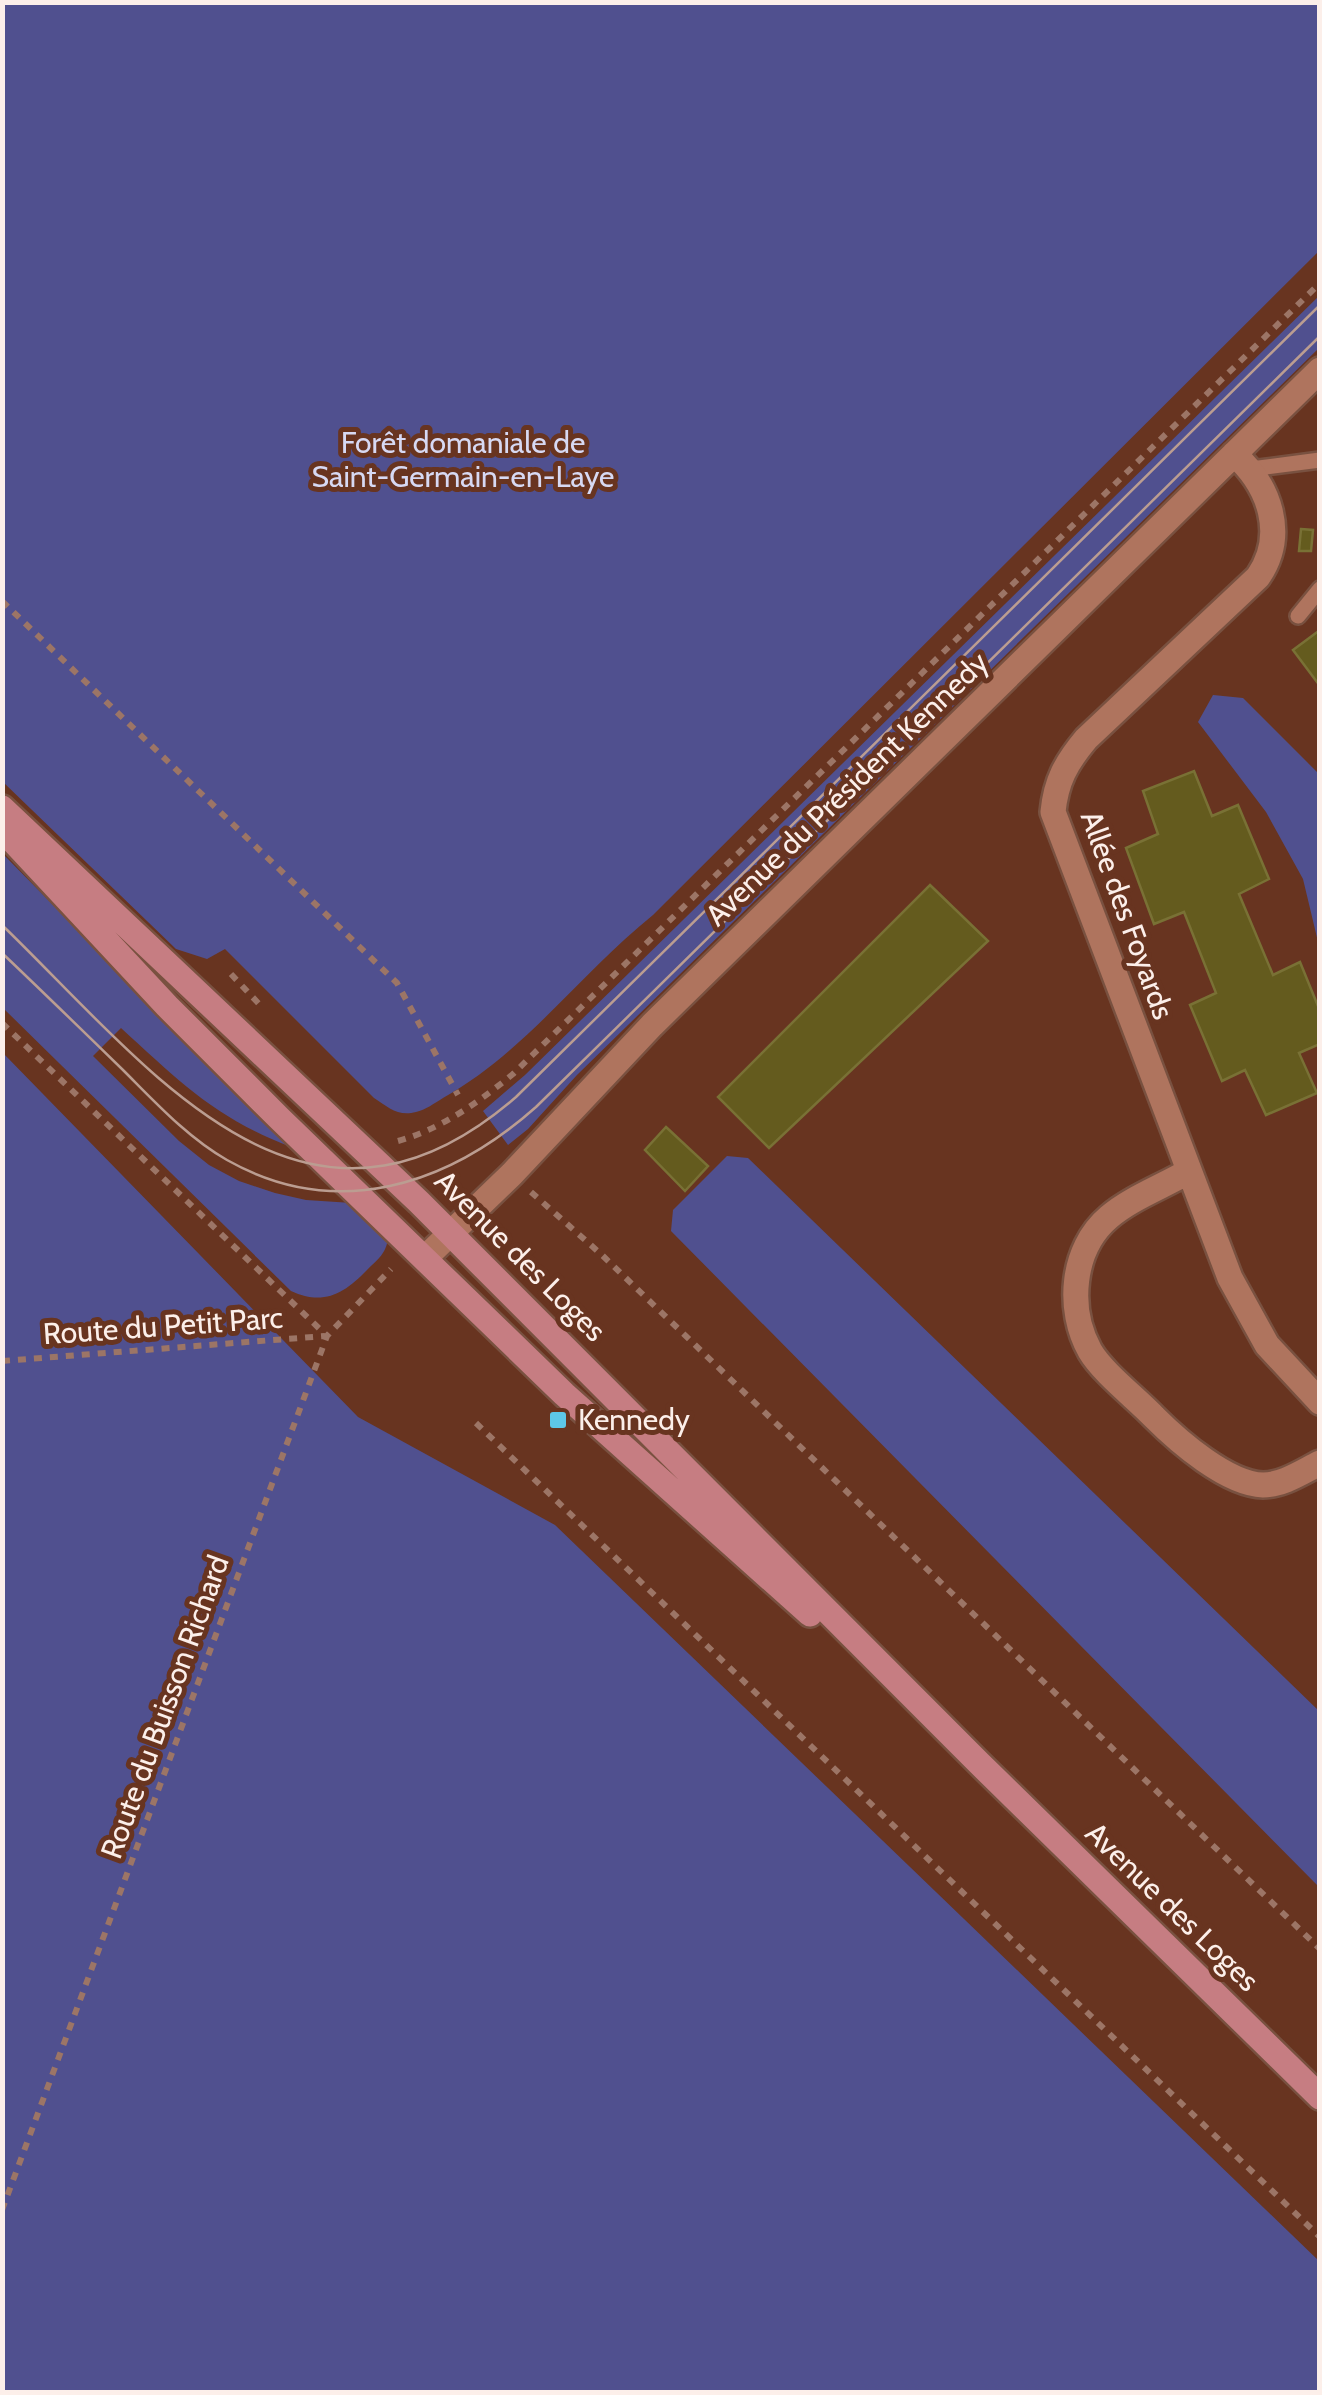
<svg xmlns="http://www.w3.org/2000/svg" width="1322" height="2395" font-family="Cabin,sans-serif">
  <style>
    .green { fill: #50508f }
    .building { fill: #645b1e; stroke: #797135; stroke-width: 2.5 }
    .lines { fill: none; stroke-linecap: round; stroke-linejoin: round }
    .service-casing { stroke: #795140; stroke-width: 20 }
    .minor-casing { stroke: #795140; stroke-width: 30 }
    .secondary-casing { stroke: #795140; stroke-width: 30 }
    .path { stroke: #9c7566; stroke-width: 6; stroke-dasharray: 8 8; stroke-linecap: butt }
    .service { stroke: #af745e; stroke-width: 15 }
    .minor { stroke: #af745e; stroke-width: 25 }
    .secondary { stroke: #c67d82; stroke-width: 25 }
    .tram { stroke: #bb9d91; stroke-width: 2.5 }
    .poi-dot { fill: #5dc7e8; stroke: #683420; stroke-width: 4 }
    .labels { text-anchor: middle; stroke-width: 10; stroke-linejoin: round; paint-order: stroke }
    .park-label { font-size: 30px; fill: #d7d9f3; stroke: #683420 }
    .street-label { font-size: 30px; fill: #fcefea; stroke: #683420 }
    .poi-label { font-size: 30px; fill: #fcefea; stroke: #683420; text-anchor: start }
  </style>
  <rect width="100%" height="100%" fill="#683420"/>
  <path class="green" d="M2 3H1319V251L653 915C581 973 525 1052 443 1098 435 1103 425 1110 416 1112 398 1117 388 1107 374 1098L225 949 207 959 176 949 3 782Z
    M1319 296V348L577 1075 528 1129 508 1145 483 1111 525 1075Z
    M1213 695 1243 698 1319 774V946L1303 879 1266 812 1198 722Z
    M2 853 291 1147C215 1118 179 1081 121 1028L93 1056 179 1141 209 1165 239 1181 275 1193 306 1200 352 1203 388 1237C387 1253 378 1259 367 1270 344 1294 323 1306 291 1291L3 1008Z
    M3 1053 358 1417 555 1525 1319 2261V2392H3Z
    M727 1156 748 1158 1319 1711V1887L671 1231 673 1210Z"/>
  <path class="building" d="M1301 529 1313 530 1311 551H1299Z
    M1320 630V686L1293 650Z
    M1194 771 1212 816 1238 805 1269 879 1239 894 1273 975 1300 962 1320 1011V1044L1299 1053 1317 1093 1266 1115 1245 1070 1222 1081 1190 1005 1216 993 1184 912 1154 924 1126 848 1158 834 1143 791Z
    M930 885 988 941 769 1148 718 1097Z
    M666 1127 708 1166 685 1191 645 1150Z"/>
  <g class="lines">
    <defs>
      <path id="service" d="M1251 469 1320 460
        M1298 616 1320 589"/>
      <path id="minor" d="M1234 454C1270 486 1287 535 1258 577L1086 739C1066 763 1056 781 1053 812L1230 1278 1267 1345 1320 1402
        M1189 1171C1164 1186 1131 1198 1109 1217 1071 1249 1067 1310 1090 1351 1103 1373 1136 1398 1154 1417 1178 1441 1227 1484 1263 1485 1283 1485 1302 1472 1320 1463
        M425 1258 512 1174 652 1025 1320 370"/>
      <path id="secondary" d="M2 808 419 1202 979 1763 1320 2097
        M2 829 167 1006 279 1118 564 1394 810 1614"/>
    </defs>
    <use href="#service" class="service-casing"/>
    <use href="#minor" class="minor-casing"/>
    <use href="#secondary" class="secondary-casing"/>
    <path class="path" d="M2 601 397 983 458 1095
      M231 974 260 1005
      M2 1023 327 1336
      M398 1141C441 1129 479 1102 513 1074L1320 283
      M531 1192 602 1255 1320 1949
      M2 1361 325 1336
      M476 1423 1320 2237
      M2 2210 327 1336 391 1269"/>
    <use href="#service" class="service"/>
    <use href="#minor" class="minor"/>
    <use href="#secondary" class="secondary"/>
    <path class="tram" d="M2 925C149 1067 304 1281 516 1097L1320 305
      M2 953C43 992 83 1031 123 1070 155 1102 188 1138 227 1160 337 1222 448 1185 536 1107L1320 336"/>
  </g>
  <rect class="poi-dot" x="548" y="1410" width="20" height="20" rx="5"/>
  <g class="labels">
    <g class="park-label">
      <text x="463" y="453">Forêt domaniale de<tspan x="463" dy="34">Saint-Germain-en-Laye</tspan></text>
    </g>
    <g class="street-label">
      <text transform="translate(847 789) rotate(-44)" y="10">Avenue du Président Kennedy</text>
      <text transform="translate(1127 915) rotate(70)" y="10">Allée des Foyards</text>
      <text transform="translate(520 1256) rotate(45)" y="10">Avenue des Loges</text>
      <text transform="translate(163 1326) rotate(-4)" y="10">Route du Petit Parc</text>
      <text transform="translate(165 1707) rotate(-70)" y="10">Route du Buisson Richard</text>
      <text transform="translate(1172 1907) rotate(44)" y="10">Avenue des Loges</text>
    </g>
    <g class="poi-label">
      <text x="578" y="1430">Kennedy</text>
    </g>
  </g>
  <rect width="1322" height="2395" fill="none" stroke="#fcefea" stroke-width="10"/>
</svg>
